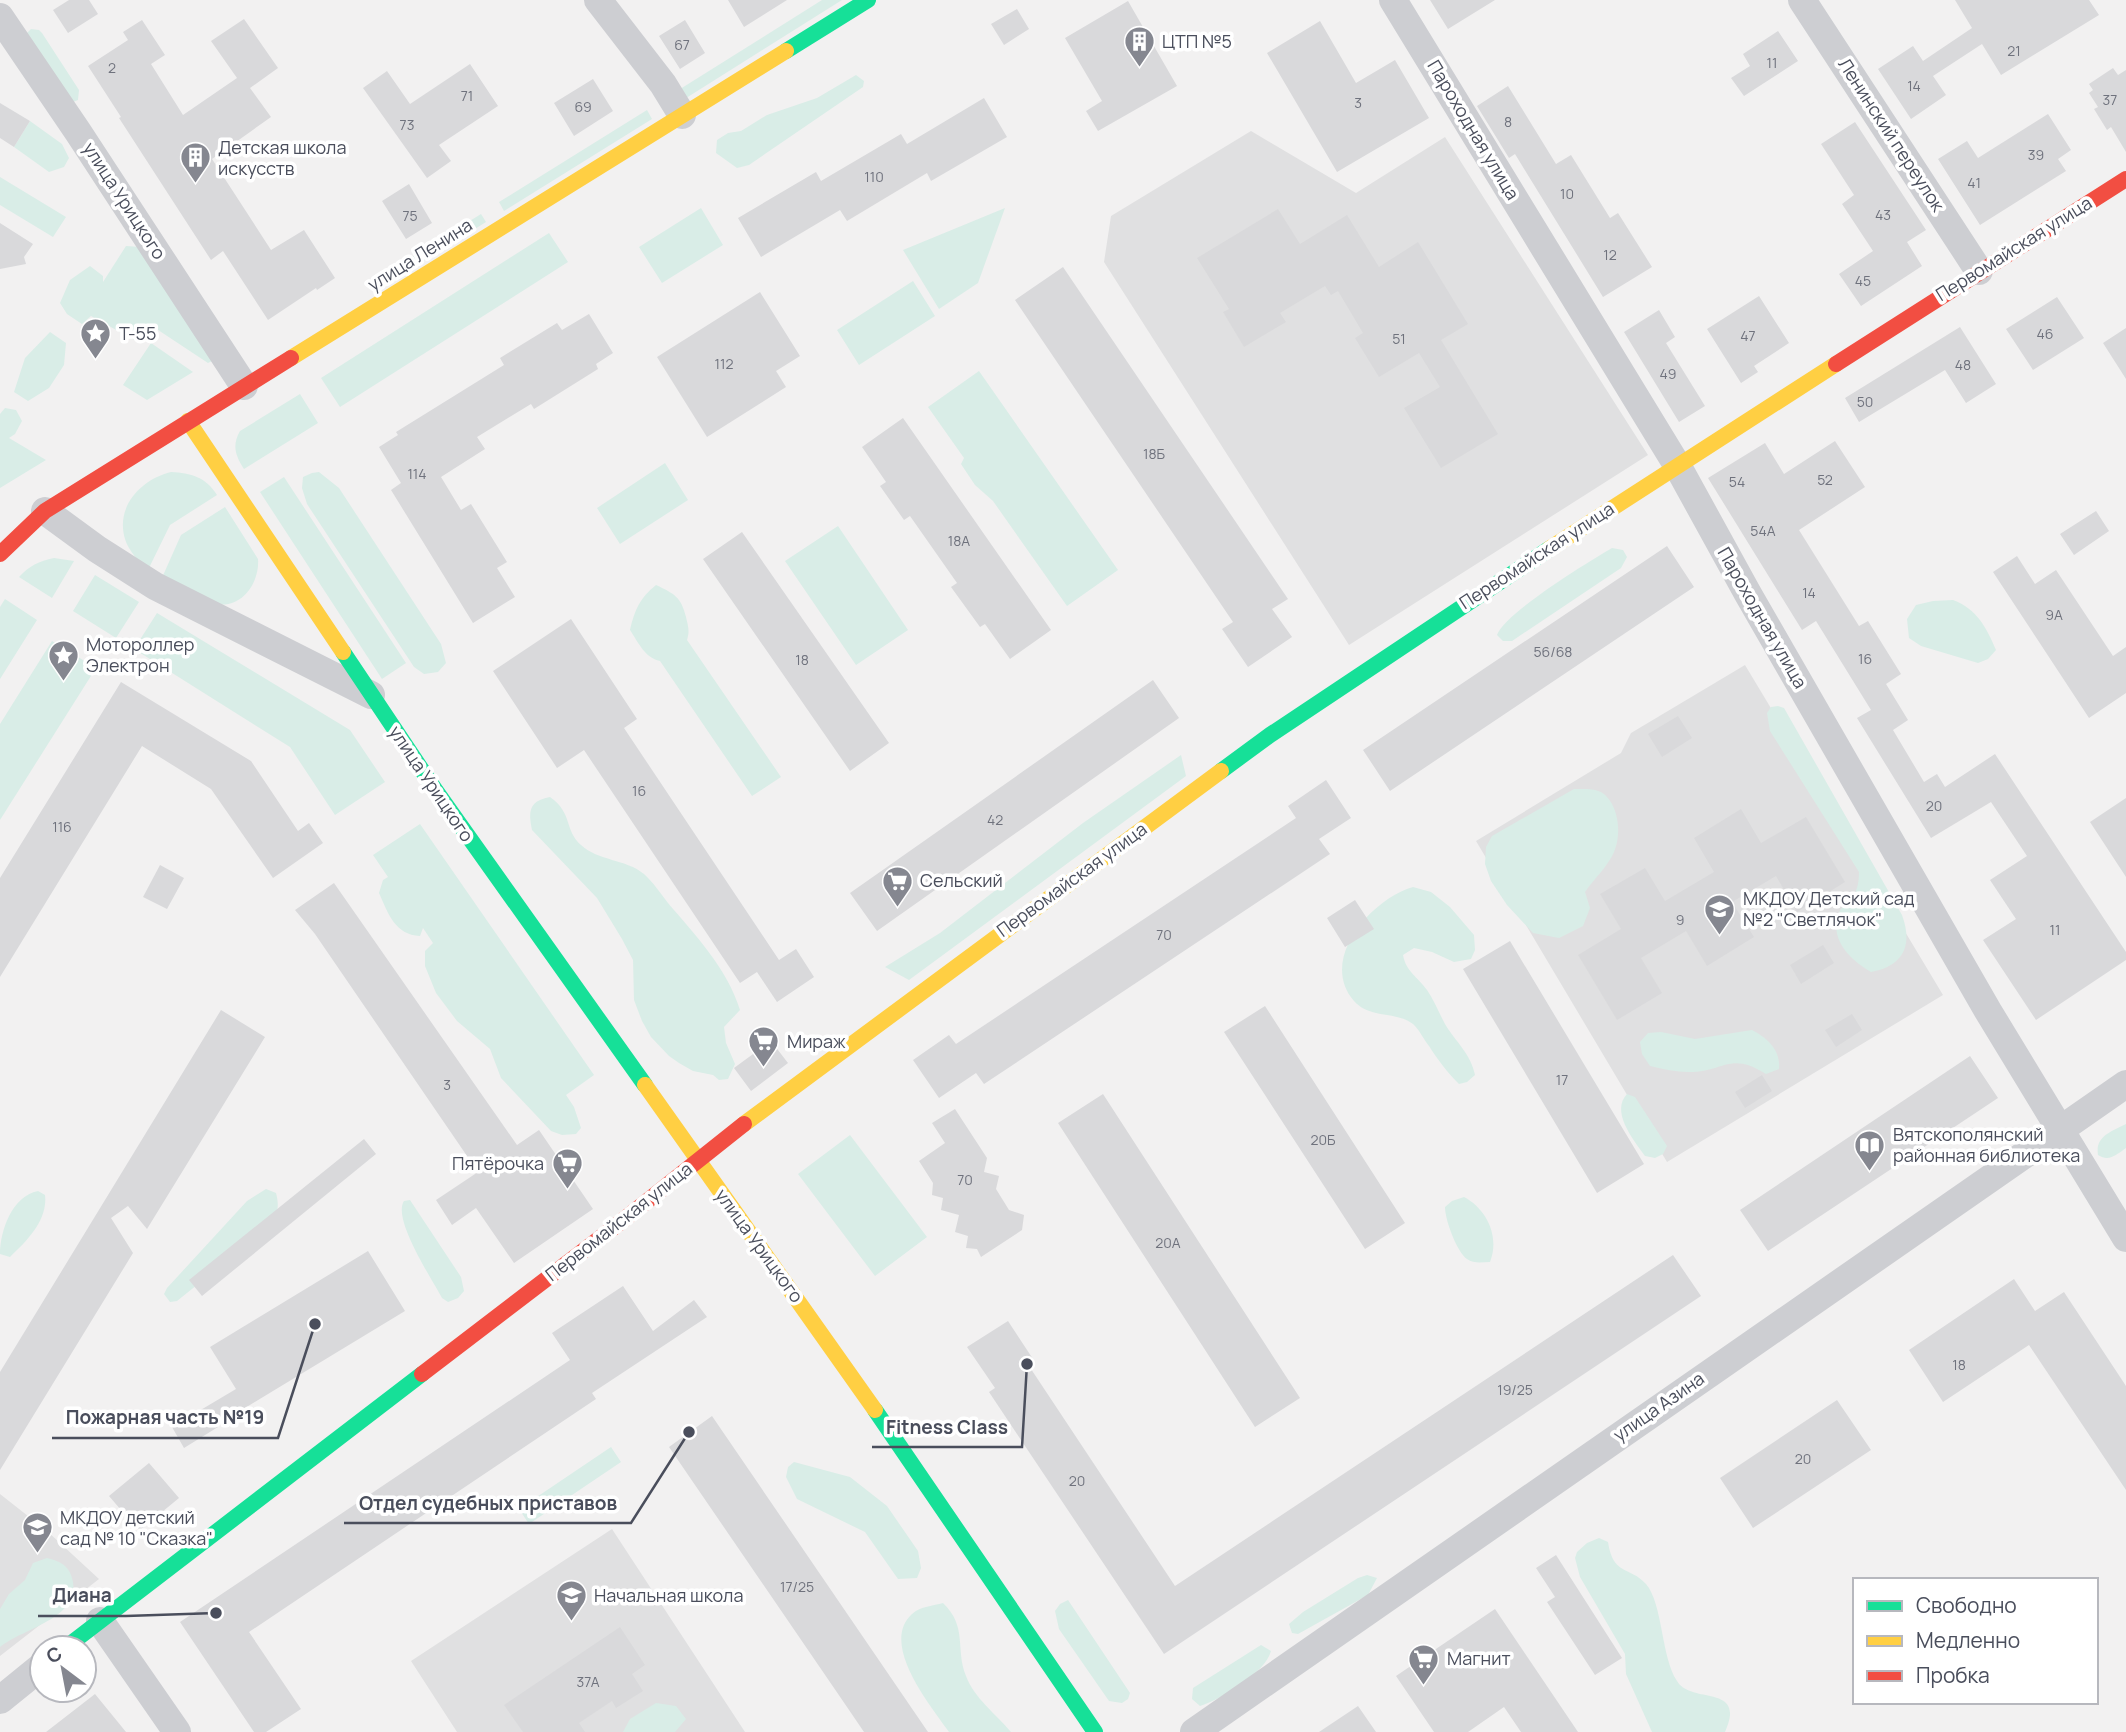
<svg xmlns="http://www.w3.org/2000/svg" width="2126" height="1732" font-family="Manrope,sans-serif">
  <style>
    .education { fill: #e0e0e1 }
    .green { fill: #d9ede7 }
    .building { fill: #d9d9db }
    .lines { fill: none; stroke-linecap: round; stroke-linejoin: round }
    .street { stroke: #cdced2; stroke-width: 28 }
    .fast { stroke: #16e098; stroke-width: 16 }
    .slow { stroke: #ffcf43; stroke-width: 16 }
    .jam { stroke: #f24e42; stroke-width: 16 }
    .labels { text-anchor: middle; stroke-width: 7; stroke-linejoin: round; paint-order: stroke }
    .number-label { font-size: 14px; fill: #6f727d }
    .poi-label { font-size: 18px; fill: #4a4e5c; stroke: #fff; text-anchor: start }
    .street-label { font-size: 18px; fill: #4a4e5c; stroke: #fff }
    .leader { fill: none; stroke: #4a4e5c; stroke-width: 2.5 }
    .callout-dot { fill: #4a4e5c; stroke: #fff; stroke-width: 2.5 }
    .callout-label { font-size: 19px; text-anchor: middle; font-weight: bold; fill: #4a4e5c; stroke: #fff; stroke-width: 7; stroke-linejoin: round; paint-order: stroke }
  </style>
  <rect width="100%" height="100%" fill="#f2f1f1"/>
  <path class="education" d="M1251 131 1356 193 1445 137 1648 455 1349 645 1104 262 1111 216Z
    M1745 665 1943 995 1667 1162 1476 841 1621 753 1631 733Z
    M0 1494 47 1531 99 1579 0 1656Z
    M612 1529 745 1732H457L411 1661Z"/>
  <path class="green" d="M822 0H842L683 100 677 91Z
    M31 29 39 30 42 33 79 90 78 100 73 102 27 33Z
    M856 75 864 81 863 87 749 165 737 168 716 153 717 140 728 133 741 131 767 115 817 98Z
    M647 110 652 119 504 211 499 202Z
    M30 121 62 144 69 158 64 167 49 172 14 147Z
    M0 177 66 217 53 237 0 205Z
    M701 208 723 245 662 283 639 247Z
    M1005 208 978 283 939 309 903 250Z
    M481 214 486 222 398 277 393 269Z
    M549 233 568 262 340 407 321 378Z
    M126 246 141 247 216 359 208 363 149 324 147 335 136 341 91 316 82 324 67 314 60 303 70 280 90 266 103 276V282Z
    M913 281 935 316 859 365 837 330Z
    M50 332 66 343 64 365 49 388 28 401 14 392 25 358Z
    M151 343 193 372 147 400 123 385Z
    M979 371 1118 570 1067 606 993 501 975 485 961 464 964 458 928 407Z
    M300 394 318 423 244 469C235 455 232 445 240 431Z
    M5 408 16 410 22 421 15 434 9 438 46 460 0 488V414Z
    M665 463 688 500 620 544 597 508Z
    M171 472C191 473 206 477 217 495L170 525 147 572C140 562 128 550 125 539 115 506 142 479 171 472Z
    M319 472 339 488 441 644 446 663 438 672 424 674 414 667 307 504 302 488 303 477 312 473Z
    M284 477 406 663 382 679 260 492Z
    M225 507 258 559C260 581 243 609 216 604 203 602 175 586 161 580L181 535Z
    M838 526 908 630 856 665 785 561Z
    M1612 548 1623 550 1627 557 1621 568 1512 641H1503L1497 635C1505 613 1588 562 1612 548Z
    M54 558 74 561 52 598 19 577C29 566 39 561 54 558Z
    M95 575 139 602 116 638 73 611Z
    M656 585C675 594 681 597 686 617 688 626 690 631 687 640L781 777 752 796 660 661C645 658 638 642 630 630 635 609 640 598 656 585Z
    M5 599 37 620 0 679V607Z
    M1953 600C1977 609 1986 627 1996 650L1988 659 1978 663 1921 646 1909 638 1907 619 1916 605 1933 601Z
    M157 613 350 730 385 782 335 815 290 747 134 649Z
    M52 641 96 668 0 820V724Z
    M1778 706 1784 708 1902 915C1913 945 1904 966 1871 972 1851 960 1830 941 1838 915 1845 897 1859 902 1859 872L1770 731 1767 713 1771 707Z
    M1181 755 1186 776 909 980 885 967 940 933 1083 823Z
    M1574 789C1582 789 1593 788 1601 792 1619 803 1622 834 1614 852 1608 866 1594 879 1585 892L1590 908 1583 926 1559 938 1533 933 1507 905 1491 881 1485 864 1486 847 1492 836Z
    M550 797C573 813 564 830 581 845 598 861 626 859 644 874 653 882 661 894 668 903 696 936 727 968 740 1010L724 1027 726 1043 735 1064 728 1079 719 1080 713 1075 693 1071 679 1063 669 1056 651 1037 642 1021 634 1000 633 960 622 939 597 898 532 830C528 811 529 801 550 797Z
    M420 824 594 1075 566 1095 574 1107 581 1128 576 1134 562 1135 551 1131 501 1078 490 1049 457 1021 436 993 425 966V951L433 943 423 928 420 936C395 935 388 913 379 893L383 880 388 877 373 855Z
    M1413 887 1431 892 1450 907 1474 935 1475 950 1471 959 1454 962 1432 952 1414 948 1403 955C1406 972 1418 977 1427 990 1434 1000 1439 1013 1445 1024 1455 1041 1471 1054 1475 1075L1467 1082 1459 1084C1447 1072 1438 1060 1429 1046 1424 1040 1419 1029 1413 1024 1396 1011 1370 1019 1354 1001 1318 960 1371 899 1413 887Z
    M1752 1030C1768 1038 1781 1051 1779 1069L1766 1074C1730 1051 1724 1072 1689 1072 1676 1072 1663 1069 1650 1066L1642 1054 1640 1042 1648 1033 1661 1032 1695 1039Z
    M1627 1094 1635 1097 1667 1146 1663 1154 1655 1158 1645 1156C1634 1140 1610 1112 1627 1094Z
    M2126 1124V1148C2116 1155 2109 1162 2098 1155 2095 1136 2111 1132 2126 1124Z
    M850 1135 927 1237 875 1276 798 1174Z
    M266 1189 276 1193C281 1212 275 1218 263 1232L177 1301 170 1302 164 1294 167 1288 247 1201Z
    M38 1191 45 1195C48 1220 27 1241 10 1257L0 1254C0 1231 12 1196 38 1191Z
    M1464 1197C1487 1209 1500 1237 1490 1262 1482 1262 1474 1264 1467 1259 1457 1252 1445 1220 1445 1207L1452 1201Z
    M410 1200 461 1277 464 1291 458 1298 448 1302 442 1298C432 1279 392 1219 404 1201Z
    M611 1447 621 1462 529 1524 519 1509Z
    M794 1462 850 1477 887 1506 918 1551 921 1568 917 1578 898 1579 865 1532 797 1499 786 1477 788 1467Z
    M1599 1538 1608 1542C1613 1576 1630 1566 1646 1584 1663 1604 1661 1657 1677 1681 1691 1705 1747 1683 1725 1732H1652L1626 1674 1625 1654 1580 1577 1575 1558 1577 1552 1587 1543Z
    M47 1558C62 1562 70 1566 73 1582 79 1619 21 1629 0 1647V1609L9 1594 25 1580 33 1563Z
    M1367 1575 1377 1578 1368 1595 1298 1634 1292 1633 1289 1624 1303 1612 1358 1578Z
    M1068 1600 1130 1693 1128 1699 1122 1703 1109 1701 1059 1629 1055 1611 1060 1604Z
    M943 1603C968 1627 955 1649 966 1676 974 1698 996 1714 1011 1732H949C931 1706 879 1644 912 1614 921 1606 933 1606 943 1603Z
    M1261 1645 1271 1651C1265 1673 1222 1699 1200 1706L1192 1699 1193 1688Z
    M656 1703 676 1706 686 1719 675 1732H623L630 1719Z"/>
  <path class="building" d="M69 0H89L98 14 68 33 53 10Z
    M728 0H787L744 27Z
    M1430 0H1495L1448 29Z
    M1955 0H2089L2099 15 2001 75 1982 44 1933 76 1946 95 1911 119 1878 69 1913 46 1923 61 1972 28Z
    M1128 1 1177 86 1098 131 1086 111 1102 101 1065 38Z
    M1017 9 1029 29 1004 45 991 24Z
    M244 19 278 68 250 88 271 117 212 159 271 250 304 230 335 278 317 290 316 288 268 320 223 251 211 260 119 118 121 117 88 66 128 40 123 32 142 20 165 55 151 64 183 115 237 78 211 41Z
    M685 20 705 53 680 69 659 36Z
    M1320 21 1356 83 1395 60 1429 118 1337 172 1267 53Z
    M1778 31 1798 61 1744 96 1731 78 1750 66 1743 54Z
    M470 64 498 106 439 145 451 161 427 178 363 88 387 71 410 104Z
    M2113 68 2118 75 2126 70V152L2111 127 2107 130 2094 109 2098 107 2089 93 2093 90 2089 84Z
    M593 79 613 111 574 136 554 103Z
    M1508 86 1556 164 1571 155 1610 218 1618 213 1652 267 1603 297 1515 154 1509 158 1477 106Z
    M984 98 1007 137 931 181 927 173 847 221 840 210 761 257 738 218 816 172 821 181 901 134 907 144Z
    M0 103 30 121 14 147 0 138Z
    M2048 114 2071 150 2058 159 2066 171 1980 225 1938 159 1967 141 1978 158Z
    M1855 122 1926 230 1907 242 1922 266 1861 306 1839 274 1873 251 1842 204 1854 195 1821 144Z
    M409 184 432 223 406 239 382 201Z
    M1278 209 1300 244 1347 215 1379 267 1418 242 1468 324 1441 340 1498 434 1441 468 1404 408 1440 387 1419 353 1379 377 1355 338 1363 333 1338 291 1331 295 1325 286 1280 313 1286 322 1244 347 1223 312 1229 309 1197 258Z
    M0 223 33 244 24 257 26 264 0 269Z
    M1063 267 1288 599 1272 609 1292 637 1248 667 1222 629 1233 622 1015 300Z
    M760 292 800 356 776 371 786 387 707 437 657 357Z
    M1759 296 1789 343 1754 366 1758 372 1741 383 1707 329Z
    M2057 297 2084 338 2033 370 2006 329Z
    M1659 310 1675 337 1666 343 1705 406 1679 422 1624 332Z
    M589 314 613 353 596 364 598 369 534 409 531 404 477 437 485 449 441 477 461 510 471 504 507 562 497 568 515 597 473 623 391 490 401 483 379 447 398 435 396 432 504 365 500 358 557 323 562 330Z
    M1960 327 1996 384 1966 403 1945 370 1859 422 1845 398Z
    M2126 328V379L2103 343Z
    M903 418 1051 630 1010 659 985 624 980 627 951 587 957 583 910 516 904 520 880 486 886 482 862 447Z
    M1835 441 1865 487 1799 530 1859 626 1868 621 1901 674 1886 684 1908 720 1893 730 1924 782 1937 774 1945 787 1995 754 2126 952V960L2036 1020 1983 940 2016 919 1990 880 2027 856 1991 802 1931 838 1857 718 1871 710 1816 621 1802 630 1708 478 1765 443 1784 474Z
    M2096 511 2109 531 2074 555 2060 534Z
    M742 532 889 743 850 771 703 559Z
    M1667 546 1694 587 1390 791 1363 750Z
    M2017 556 2035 584 2056 570 2113 656 2126 647V693L2089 718 1993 572Z
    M571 619 637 719 624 728 779 960 796 949 814 977 777 1002 757 972 740 983 584 750 557 768 493 671Z
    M1153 680 1179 718 877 931 850 893Z
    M121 682 251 761 298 831 309 823 323 843 273 878 211 789 142 746 0 977V878Z
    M1678 716 1692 738 1662 757 1648 734Z
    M1326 780 1351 818 1319 839 1330 854 984 1084 976 1073 939 1098 913 1060 949 1035 956 1044 1296 818 1288 806Z
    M2126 798V877L2090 822Z
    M1741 809 1761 843 1806 817 1845 882 1797 912 1776 876 1732 902 1754 937 1707 966 1686 931 1641 958 1662 993 1617 1020 1578 955 1621 929 1600 894 1645 868 1665 901 1714 872 1694 838Z
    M160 865 184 878 167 909 143 897Z
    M334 883 517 1145 539 1130 593 1209 514 1263 476 1208 452 1225 436 1200 478 1172 315 934 295 910Z
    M1355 900 1374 929 1345 947 1327 918Z
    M1510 941 1644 1164 1597 1193 1463 969Z
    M1823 945 1834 963 1801 984 1790 965Z
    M1265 1006 1405 1223 1365 1249 1224 1032Z
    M221 1010 265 1037 147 1229 128 1206 111 1218 133 1253 0 1470V1372Z
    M1852 1014 1862 1030 1836 1047 1825 1030Z
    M771 1041 788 1063 751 1091 734 1068Z
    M1970 1056 1998 1098 1768 1251 1740 1210Z
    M1762 1075 1772 1091 1745 1108 1735 1092Z
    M1103 1094 1300 1398 1255 1427 1058 1123Z
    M955 1109 987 1158 984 1172 999 1176 996 1189 1009 1210 1024 1215 1022 1230 981 1257 977 1249 966 1248 968 1236 955 1232 959 1215 941 1210 943 1198 932 1195 933 1183 919 1161 945 1143 932 1123Z
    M364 1139 376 1154 202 1296 189 1280Z
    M368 1251 405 1311 217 1425 218 1427 184 1448 172 1427 236 1389 210 1347Z
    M1673 1255 1701 1296 1164 1654 989 1392 995 1388 967 1347 1008 1321 1033 1359 1027 1363 1175 1586Z
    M2014 1279 2035 1311 2064 1292 2126 1386V1490L2029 1345 1943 1402 1909 1350Z
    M623 1286 653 1331 694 1300 707 1317 592 1393 596 1399 249 1632 301 1709 266 1732H254L180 1622 570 1360 552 1333Z
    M1837 1400 1871 1450 1753 1528 1720 1478Z
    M712 1416 928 1732H864L847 1707 669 1447Z
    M149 1463 179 1498 139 1531 109 1496Z
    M1556 1555 1622 1658 1595 1675 1547 1602 1555 1597 1536 1568Z
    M1495 1609 1578 1732H1521L1504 1707 1468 1732H1434L1396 1676Z
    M620 1627 645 1665 632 1674 643 1691 616 1708 612 1701 579 1723 585 1732H523L504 1705Z
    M95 1694 126 1732H46Z
    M1358 1706 1376 1732H1319Z"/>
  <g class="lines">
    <path class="street" d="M598 0 663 84 682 115
      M1393 0 1677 465 1748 594 1988 1011 2126 1238
      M1802 0 1979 271
      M0 17 78 132 244 386
      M45 511 97 549 155 586 371 695
      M100 1621 177 1732
      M0 1700 42 1666
      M1194 1732 2126 1084"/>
    <path class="fast" d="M786 51 868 0
      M343 652 436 791 645 1085
      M1221 771 1270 735 1549 549
      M875 1410 1095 1732
      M65 1648 422 1374"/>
    <path class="slow" d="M291 358 786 51
      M188 421 343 652
      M1549 549 1836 364
      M645 1085 875 1410
      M744 1124 1221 771"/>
    <path class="jam" d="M1836 364 2126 179
      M0 554 45 511 291 358
      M422 1374 617 1225 744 1124"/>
  </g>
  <defs>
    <symbol id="building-pin" viewBox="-11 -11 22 30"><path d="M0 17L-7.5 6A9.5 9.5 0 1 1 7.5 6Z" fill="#858790" stroke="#fff"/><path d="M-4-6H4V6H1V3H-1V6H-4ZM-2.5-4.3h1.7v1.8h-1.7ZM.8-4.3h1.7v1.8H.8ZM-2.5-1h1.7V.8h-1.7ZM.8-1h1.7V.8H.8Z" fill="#fff"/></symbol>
    <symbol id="sight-pin" viewBox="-11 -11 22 30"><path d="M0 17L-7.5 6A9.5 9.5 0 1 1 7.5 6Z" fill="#858790" stroke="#fff"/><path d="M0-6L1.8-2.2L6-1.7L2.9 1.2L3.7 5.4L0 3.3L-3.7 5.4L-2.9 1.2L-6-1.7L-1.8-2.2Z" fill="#fff"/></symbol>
    <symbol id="supermarket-pin" viewBox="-11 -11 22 30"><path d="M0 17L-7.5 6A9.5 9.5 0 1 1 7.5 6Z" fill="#858790" stroke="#fff"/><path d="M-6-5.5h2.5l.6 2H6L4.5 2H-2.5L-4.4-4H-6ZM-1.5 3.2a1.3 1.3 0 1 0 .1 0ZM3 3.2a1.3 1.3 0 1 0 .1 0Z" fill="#fff"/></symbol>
    <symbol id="school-pin" viewBox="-11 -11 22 30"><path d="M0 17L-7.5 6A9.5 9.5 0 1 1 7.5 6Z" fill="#858790" stroke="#fff"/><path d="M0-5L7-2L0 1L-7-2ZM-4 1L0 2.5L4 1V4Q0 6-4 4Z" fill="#fff"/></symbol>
    <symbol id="library-pin" viewBox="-11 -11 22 30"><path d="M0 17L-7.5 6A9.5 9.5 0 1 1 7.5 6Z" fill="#858790" stroke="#fff"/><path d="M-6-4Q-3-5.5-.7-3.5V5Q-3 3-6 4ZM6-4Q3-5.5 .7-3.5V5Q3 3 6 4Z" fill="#fff"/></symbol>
  </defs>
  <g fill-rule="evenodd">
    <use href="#building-pin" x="1122" y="24" width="35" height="47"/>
    <use href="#building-pin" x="178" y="140" width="35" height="47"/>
    <use href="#sight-pin" x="78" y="316" width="35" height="47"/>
    <use href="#sight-pin" x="46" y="638" width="35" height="47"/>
    <use href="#supermarket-pin" x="880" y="864" width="35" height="47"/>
    <use href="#school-pin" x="1702" y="892" width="35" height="47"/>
    <use href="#supermarket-pin" x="746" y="1024" width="35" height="47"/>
    <use href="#library-pin" x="1852" y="1128" width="35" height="47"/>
    <use href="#supermarket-pin" x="550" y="1146" width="35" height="47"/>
    <use href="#school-pin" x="20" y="1510" width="35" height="47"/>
    <use href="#school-pin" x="554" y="1578" width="35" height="47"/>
    <use href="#supermarket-pin" x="1406" y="1642" width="35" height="47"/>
  </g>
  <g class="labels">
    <g class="number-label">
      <text x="682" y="50">67</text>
      <text x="2014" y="56">21</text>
      <text x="1772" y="68">11</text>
      <text x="112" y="73">2</text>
      <text x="1914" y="91">14</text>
      <text x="467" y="101">71</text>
      <text x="2110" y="105">37</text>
      <text x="1358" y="108">3</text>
      <text x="583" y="112">69</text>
      <text x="1508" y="127">8</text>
      <text x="407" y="130">73</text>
      <text x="2036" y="160">39</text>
      <text x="874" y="182">110</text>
      <text x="1974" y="188">41</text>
      <text x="1567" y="199">10</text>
      <text x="1883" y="220">43</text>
      <text x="410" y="221">75</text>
      <text x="1610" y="260">12</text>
      <text x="1863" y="286">45</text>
      <text x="2045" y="339">46</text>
      <text x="1748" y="341">47</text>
      <text x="1399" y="344">51</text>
      <text x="724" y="369">112</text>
      <text x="1963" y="370">48</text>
      <text x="1668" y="379">49</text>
      <text x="1865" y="407">50</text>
      <text x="1154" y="459">18Б</text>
      <text x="417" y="479">114</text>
      <text x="1825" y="485">52</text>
      <text x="1737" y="487">54</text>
      <text x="1763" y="536">54А</text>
      <text x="959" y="546">18А</text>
      <text x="1809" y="598">14</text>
      <text x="2054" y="620">9А</text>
      <text x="1553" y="657">56/68</text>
      <text x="1865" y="664">16</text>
      <text x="802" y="665">18</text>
      <text x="639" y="796">16</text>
      <text x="1934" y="811">20</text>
      <text x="995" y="825">42</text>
      <text x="62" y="832">116</text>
      <text x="1680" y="925">9</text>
      <text x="2055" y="935">11</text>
      <text x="1164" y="940">70</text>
      <text x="1562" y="1085">17</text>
      <text x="447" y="1090">3</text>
      <text x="1323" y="1145">20Б</text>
      <text x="965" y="1185">70</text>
      <text x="1168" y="1248">20А</text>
      <text x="1959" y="1370">18</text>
      <text x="1515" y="1395">19/25</text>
      <text x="1803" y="1464">20</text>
      <text x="1077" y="1486">20</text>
      <text x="797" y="1592">17/25</text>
      <text x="588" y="1687">37А</text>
    </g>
    <g class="poi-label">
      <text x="1162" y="48">ЦТП №5</text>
      <text x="218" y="154">Детская школа<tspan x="218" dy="21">искусств</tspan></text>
      <text x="119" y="340">Т-55</text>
      <text x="86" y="651">Мотороллер<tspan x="86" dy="21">Электрон</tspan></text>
      <text x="920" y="887">Сельский</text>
      <text x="1743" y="905">МКДОУ Детский сад<tspan x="1743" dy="21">№2 "Светлячок"</tspan></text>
      <text x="787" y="1048">Мираж</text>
      <text x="1893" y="1141">Вятскополянский<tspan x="1893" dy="21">районная библиотека</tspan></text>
      <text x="544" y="1170" text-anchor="end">Пятёрочка</text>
      <text x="60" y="1524">МКДОУ детский<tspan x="60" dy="21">сад № 10 "Сказка"</tspan></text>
      <text x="594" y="1602">Начальная школа</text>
      <text x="1447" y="1665">Магнит</text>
    </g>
    <g class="street-label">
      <text transform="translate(1473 130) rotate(59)" y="6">Пароходная улица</text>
      <text transform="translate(1891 135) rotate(57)" y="6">Ленинский переулок</text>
      <text transform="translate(124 201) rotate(57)" y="6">улица Урицкого</text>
      <text transform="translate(2014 249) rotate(-32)" y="6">Первомайская улица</text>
      <text transform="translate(420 255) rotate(-32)" y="6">улица Ленина</text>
      <text transform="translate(1537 556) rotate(-33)" y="6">Первомайская улица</text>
      <text transform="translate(1762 618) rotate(60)" y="6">Пароходная улица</text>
      <text transform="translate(431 784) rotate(56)" y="6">улица Урицкого</text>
      <text transform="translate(1072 880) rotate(-36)" y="6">Первомайская улица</text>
      <text transform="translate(619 1222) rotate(-38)" y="6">Первомайская улица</text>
      <text transform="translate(759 1246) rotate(54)" y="6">улица Урицкого</text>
      <text transform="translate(1659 1407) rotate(-35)" y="6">улица Азина</text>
    </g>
  </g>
  <path class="leader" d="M315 1324L278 1438H52M1027 1364L1022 1447H872M689 1432L631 1523H344M216 1613L126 1616H38"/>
  <g class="callout-dot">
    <circle cx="315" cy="1324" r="7"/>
    <circle cx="1027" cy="1364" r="7"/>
    <circle cx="689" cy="1432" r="7"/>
    <circle cx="216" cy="1613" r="7"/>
  </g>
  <g class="callout-label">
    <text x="165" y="1424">Пожарная часть №19</text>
    <text x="947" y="1434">Fitness Class</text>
    <text x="488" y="1510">Отдел судебных приставов</text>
    <text x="82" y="1602">Диана</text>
  </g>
  <rect x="1853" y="1578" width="245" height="126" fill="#ffffff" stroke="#b7b8be" stroke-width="2"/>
  <rect x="1867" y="1601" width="35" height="10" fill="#16e098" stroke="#b7b8be" stroke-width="2"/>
  <text x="1916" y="1613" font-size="21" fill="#4a4e5c">Свободно</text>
  <rect x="1867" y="1636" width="35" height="10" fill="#ffcf43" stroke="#b7b8be" stroke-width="2"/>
  <text x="1916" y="1648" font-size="21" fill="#4a4e5c">Медленно</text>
  <rect x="1867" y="1671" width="35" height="10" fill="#f24e42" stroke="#b7b8be" stroke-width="2"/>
  <text x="1916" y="1683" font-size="21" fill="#4a4e5c">Пробка</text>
  <g transform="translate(63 1669) rotate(328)"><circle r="33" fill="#ffffff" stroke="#b7b8be" stroke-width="2"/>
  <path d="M0-5L12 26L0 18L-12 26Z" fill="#858790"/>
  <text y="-10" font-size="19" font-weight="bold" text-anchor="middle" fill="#4a4e5c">С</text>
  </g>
</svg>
